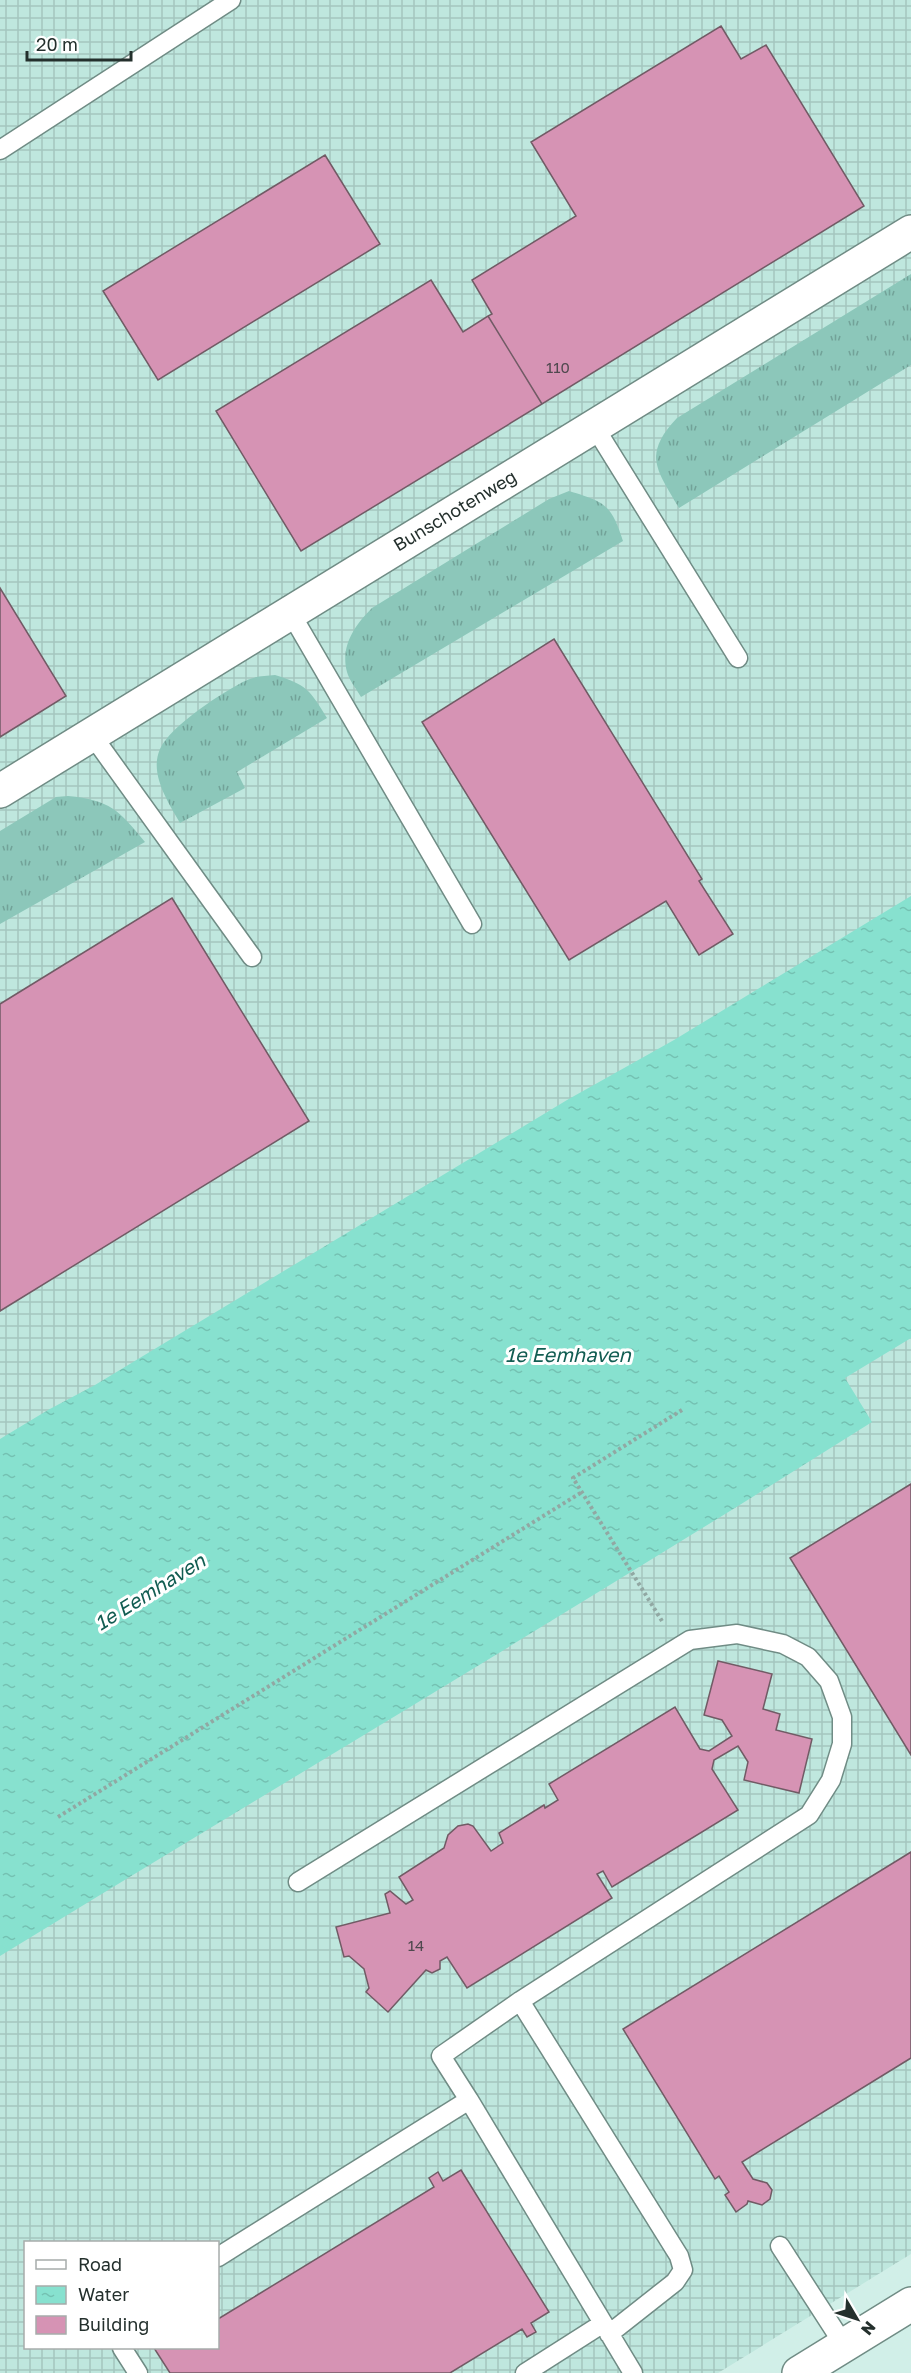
<svg xmlns="http://www.w3.org/2000/svg" width="911" height="2373" font-family="'Golos Text',sans-serif">
  <style>
    .industrial { fill: url(#industrial-grid); fill-rule: evenodd }
    .grass { fill: url(#grass-tufts) }
    .water { fill: url(#water-ripples) }
    .building { fill: #d693b4; stroke: #715b65; stroke-width: 1.5 }
    .lines { fill: none; stroke-linecap: round; stroke-linejoin: round }
    .lane-casing { stroke: #708c85; stroke-width: 21 }
    .street-casing { stroke: #708c85; stroke-width: 36 }
    .secondary-casing { stroke: #708c85; stroke-width: 36 }
    .path { stroke: #91a8a3; stroke-width: 4; stroke-dasharray: 3 3; stroke-linecap: butt }
    .lane { stroke: #fff; stroke-width: 18 }
    .street { stroke: #fff; stroke-width: 33 }
    .secondary { stroke: #fff; stroke-width: 33 }
    .labels { text-anchor: middle; stroke-width: 6; stroke-linejoin: round; paint-order: stroke }
    .number-label { font-size: 15px; fill: #50494f }
    .street-label { font-size: 18px; fill: #24302d; stroke: #fff }
    .water-label { font-size: 20px; font-style: italic; fill: #125d52; stroke: #fff }
  </style>
  <defs>
    <pattern id="industrial-grid" width="8" height="8" patternUnits="userSpaceOnUse" patternTransform="scale(1.5)"><rect width="8" height="8" fill="#bfe7de"/><path d="M0 4h8M4 0v8" fill="none" stroke="#a4c6bf"/></pattern>
    <pattern id="grass-tufts" width="24" height="20" patternUnits="userSpaceOnUse" patternTransform="scale(1.5)"><rect width="24" height="20" fill="#8cc7ba"/><path d="M3 7l-1-3M5 7V3M7 7l1-3M15 17l-1-3M17 17v-4M19 17l1-3" fill="none" stroke="#72a298"/></pattern>
    <pattern id="water-ripples" width="26" height="14" patternUnits="userSpaceOnUse" patternTransform="scale(1.5)"><rect width="26" height="14" fill="#87e1cf"/><path d="M2 4q2-2 4 0t4 0M15 11q2-2 4 0t4 0" fill="none" stroke="#74c1b2"/></pattern>
  </defs>
  <rect width="100%" height="100%" fill="#d1efe8"/>
  <path class="industrial" d="M0 0H911V2254L718 2373H0ZM26 2242H218V2348H26Z"/>
  <path class="grass" d="M911 274V365L679 508C657 470 642 455 677 418Z
    M569 491C605 502 611 504 623 541L361 697C357 690 349 680 347 672 340 646 355 625 372 608L549 499Z
    M275 675C307 685 310 690 327 718L237 772 245 788 180 823C168 802 149 774 160 749 170 726 224 691 247 680 256 676 265 676 275 675Z
    M68 796C110 800 119 810 145 842L0 924V831L56 797Z"/>
  <path class="water" d="M911 896V1338L845 1378 872 1422C584 1604 291 1778 0 1956V1439L48 1410 95 1385 567 1100 674 1040Z"/>
  <path class="building" d="M721 26 741 59 766 45 864 206 542 404 488 316 492 314 472 280 576 216 531 142Z
    M325 155 380 244 158 380 103 291Z
    M431 280 463 332 488 316 542 404 301 551 216 411Z
    M0 588 66 696 0 737Z
    M554 639 702 879 699 881 733 934 699 955 666 901 569 960 422 722Z
    M172 898 309 1121 0 1311V1004Z
    M911 1484V1755L790 1558Z
    M718 1661 772 1674 763 1709 780 1714 776 1730 812 1739 799 1793 744 1780 748 1762 738 1746 714 1760 712 1769 738 1810 612 1887 603 1871 597 1874 612 1898 467 1988 447 1957 440 1961V1969L432 1973 426 1970 388 2012 366 1992 369 1988 364 1969 349 1956 344 1957 336 1927 390 1913 385 1894 390 1891 406 1904 413 1900 399 1877 444 1848 448 1835 458 1826 468 1824 473 1826 491 1851 503 1843 499 1833 544 1805 545 1808 558 1800 549 1784 675 1707 700 1749 709 1751 732 1736 722 1720 704 1715Z
    M911 1852V2058L742 2162 753 2179 767 2183 772 2190 770 2199 762 2205 748 2201 747 2204 736 2212 725 2195 729 2192 719 2176 715 2179 623 2029Z
    M461 2170 549 2312 531 2323 536 2332 527 2337 522 2329 450 2373H170L154 2348H218V2319L434 2187 429 2178 438 2172 443 2181Z"/>
  <g class="lines">
    <defs>
      <path id="lane" d="M0 150 231 0
        M594 426 738 658
        M290 612 472 924
        M92 735 252 957
        M520 2001 679 2256 683 2270 675 2282 609 2334
        M469 2100 633 2373
        M780 2246 844 2345
        M218 2257 469 2100 441 2056 520 2001 809 1815 831 1780 842 1744V1717L829 1681 808 1657 783 1644 737 1634 690 1640 298 1882
        M122 2348 138 2373
        M525 2373 602 2324"/>
      <path id="street" d="M0 791 911 232"/>
      <path id="secondary" d="M799 2373 911 2304"/>
    </defs>
    <use href="#lane" class="lane-casing"/>
    <use href="#street" class="street-casing"/>
    <use href="#secondary" class="secondary-casing"/>
    <path class="path" d="M662 1621 573 1478 682 1410
      M58 1817 582 1492"/>
    <use href="#lane" class="lane"/>
    <use href="#street" class="street"/>
    <use href="#secondary" class="secondary"/>
  </g>
  <g class="labels">
    <g class="number-label">
      <text x="558" y="373">110</text>
      <text x="416" y="1951">14</text>
    </g>
    <g class="street-label">
      <text transform="translate(455 511) rotate(-31)" y="6">Bunschotenweg</text>
    </g>
    <g class="water-label">
      <text x="568" y="1362">1e Eemhaven</text>
      <text transform="translate(150 1592) rotate(-32)" y="7">1e Eemhaven</text>
    </g>
  </g>
  <rect x="24" y="2241" width="195" height="108" fill="#ffffff" stroke="#a7acab" stroke-width="1.5"/>
  <rect x="36" y="2260" width="30" height="9" fill="#ffffff" stroke="#a7acab" stroke-width="1.5"/>
  <text x="78" y="2271" font-size="18" fill="#24302d">Road</text>
  <rect x="36" y="2286" width="30" height="18" fill="url(#water-ripples)" stroke="#a7acab" stroke-width="1.5"/>
  <text x="78" y="2301" font-size="18" fill="#24302d">Water</text>
  <rect x="36" y="2316" width="30" height="18" fill="#d693b4" stroke="#a7acab" stroke-width="1.5"/>
  <text x="78" y="2331" font-size="18" fill="#24302d">Building</text>
  <g transform="translate(857 2319) rotate(129)" stroke="#ffffff" stroke-width="4.5" paint-order="stroke">
  <path d="M0-4.5L10 22L0 15L-10 22Z" fill="#24302d"/>
  <text y="-9" font-size="16" font-weight="bold" text-anchor="middle" fill="#24302d">N</text>
  </g>
  <path d="M27 51v9h104v-9" fill="none" stroke="#24302d" stroke-width="3"/>
  <text x="36" y="51" font-size="18" fill="#24302d" stroke="#ffffff" stroke-width="4.5" paint-order="stroke">20 m</text>
</svg>
